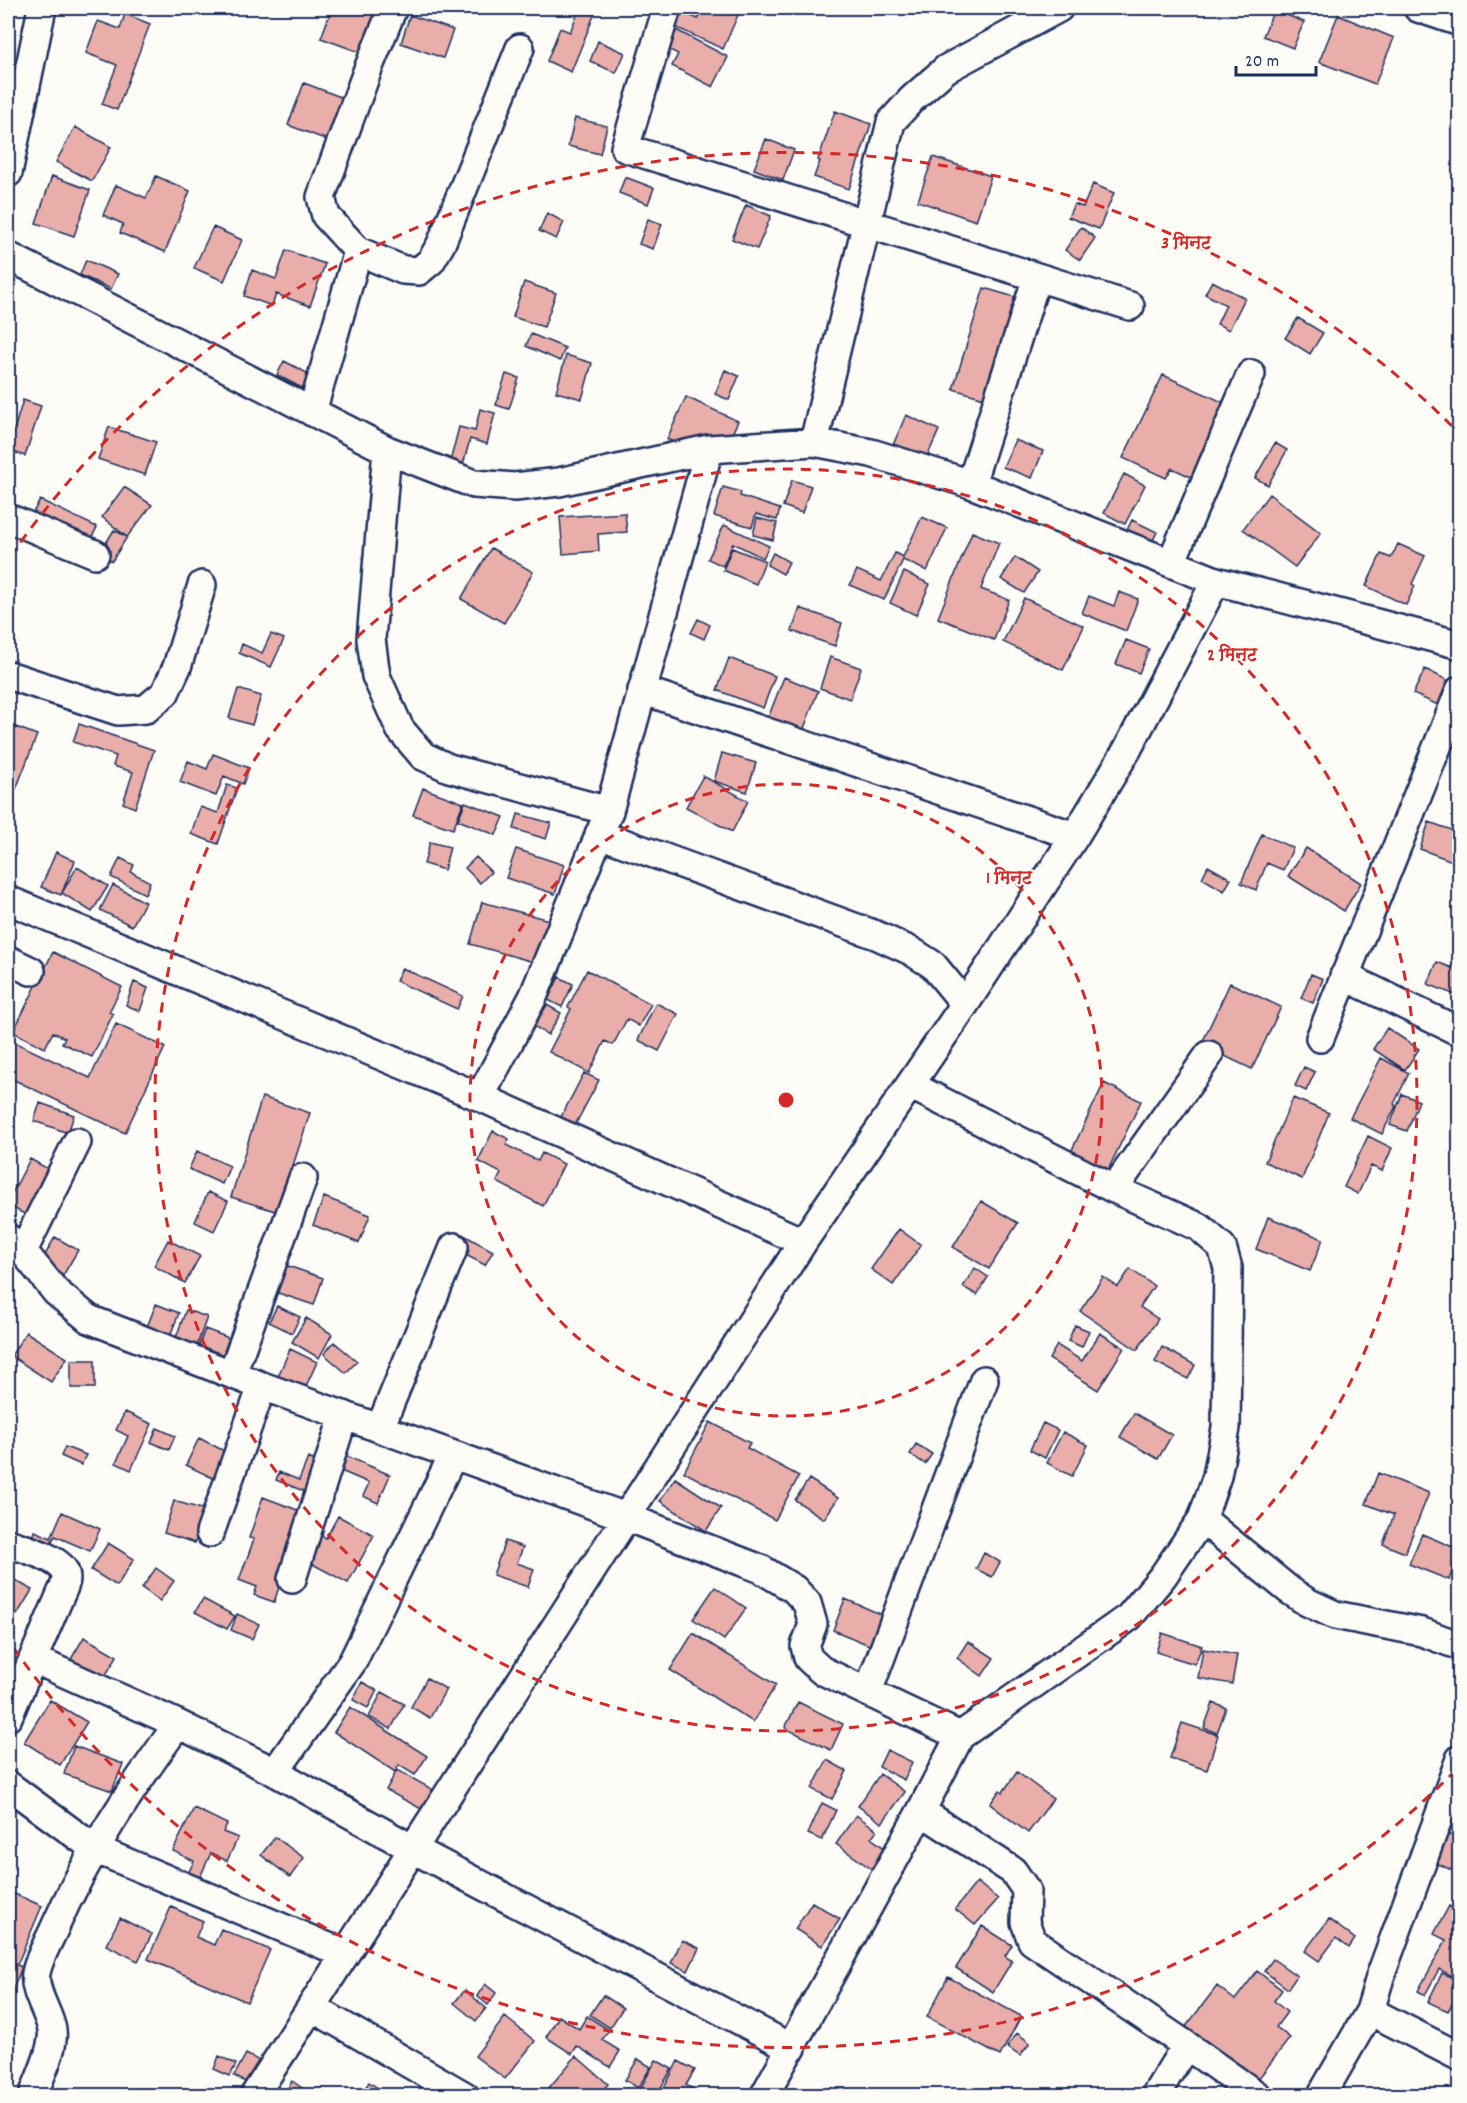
<svg xmlns="http://www.w3.org/2000/svg" width="1467" height="2103" font-family="Dekko,'Playpen Sans Deva',sans-serif">
  <style>
    .building { fill: #e9aeaa; stroke: #1b2f5e; stroke-width: 1.5 }
    .lines { fill: none; stroke-linecap: round; stroke-linejoin: round }
    .street-casing { stroke: #1b2f5e; stroke-width: 32 }
    .street { stroke: #fdfcf7; stroke-width: 27 }
    .ring { fill: none; stroke: #d62828; stroke-width: 3; stroke-dasharray: 10 8 }
    .centre { fill: #d62828; stroke: #fdfcf7; stroke-width: 3 }
    .ring-label { font-size: 18px; text-anchor: middle; font-weight: bold; fill: #d62828; stroke: #fdfcf7; stroke-width: 4.5; stroke-linejoin: round; paint-order: stroke }
  </style>
  <rect width="100%" height="100%" fill="#fdfcf7"/>
  <filter id="ink" filterUnits="userSpaceOnUse"><feTurbulence type="fractalNoise" baseFrequency=".0167" numOctaves="2"/><feDisplacementMap in="SourceGraphic" scale="12" xChannelSelector="R" yChannelSelector="G"/><feConvolveMatrix kernelMatrix="1 2 1 2 8 2 1 2 1" color-interpolation-filters="sRGB"/></filter>
  <g filter="url(#ink)">
    <path class="building" d="M332 8H388L370 56 321 38Z
      M580 8H597L571 72 547 61 560 28 570 32Z
      M703 8H722L738 15 723 49 673 26 680 11 698 19Z
      M1274 10 1304 22 1293 48 1263 36Z
      M125 14 150 24 117 110 102 104 117 65 86 53 98 21 120 29Z
      M410 15 453 30 443 58 401 43Z
      M1338 15 1394 38 1375 84 1319 62Z
      M676 30 728 57 713 87 672 66 678 54 666 48Z
      M598 41 625 53 616 73 590 61Z
      M304 83 351 101 335 143 288 125Z
      M835 111 871 124 849 189 814 177 820 161 818 160Z
      M575 118 607 126 600 154 568 146Z
      M75 127 111 147 92 181 56 162Z
      M766 139 794 150 783 180 754 169Z
      M933 157 991 176 976 221 918 201Z
      M52 176 90 190 74 236 36 223Z
      M156 176 190 191 165 252 120 233 123 224 103 215 116 185 146 198Z
      M625 177 654 188 648 204 619 193Z
      M1093 184 1114 193 1099 229 1068 217 1074 204 1083 207Z
      M746 205 771 216 757 249 732 239Z
      M547 213 564 222 556 239 539 231Z
      M648 219 662 224 653 249 639 244Z
      M213 227 242 240 224 281 194 268Z
      M1081 227 1095 238 1080 260 1065 250Z
      M286 250 325 264 310 306 276 294 272 306 244 296 252 270 276 279Z
      M86 260 118 274 111 289 80 275Z
      M1212 281 1245 298 1229 330 1217 324 1226 305 1205 294Z
      M524 282 556 293 544 327 513 317Z
      M984 288 1025 300 995 401 953 389Z
      M1298 318 1323 333 1310 354 1285 338Z
      M531 334 565 348 560 361 526 346Z
      M566 355 592 363 582 399 556 392Z
      M284 361 309 374 302 388 277 375Z
      M725 370 739 376 729 400 715 394Z
      M506 374 519 378 509 409 496 405Z
      M1163 375 1225 403 1191 477 1172 468 1166 478 1123 458Z
      M686 397 738 421 726 446 702 435 695 452 667 439Z
      M23 400 41 406 25 456 8 450Z
      M480 409 495 413 487 444 470 439 463 465 450 462 459 427 475 431Z
      M906 415 939 430 926 459 893 445Z
      M109 427 156 442 145 475 98 459Z
      M1015 440 1043 451 1032 478 1003 467Z
      M1275 443 1287 450 1268 485 1255 478Z
      M1124 474 1145 485 1125 524 1104 513Z
      M792 480 811 486 802 513 783 506Z
      M124 487 152 505 127 537 102 517Z
      M723 487 741 492 740 496 780 509 777 520 756 514 752 527 714 516Z
      M1269 494 1321 533 1295 567 1243 529Z
      M40 500 97 527 87 547 51 530 34 511Z
      M625 513 627 532 598 534 599 551 563 554 560 517Z
      M922 517 947 528 927 571 903 560 884 600 850 585 857 570 881 581 895 553 903 557Z
      M757 518 777 523 773 540 753 535Z
      M1132 520 1157 532 1147 552 1122 540Z
      M724 525 769 546 763 558 733 543 723 566 708 559Z
      M114 530 127 537 112 561 99 554Z
      M972 532 999 543 981 589 1009 600 994 640 938 618Z
      M1398 544 1425 556 1412 584 1415 586 1406 605 1366 586 1381 554 1391 558Z
      M491 548 533 572 504 623 461 599Z
      M732 548 765 561 756 584 723 570Z
      M773 553 789 562 783 574 767 565Z
      M1015 557 1038 572 1024 593 1001 579Z
      M904 572 930 584 916 615 890 603Z
      M1119 592 1138 599 1126 631 1082 613 1089 596 1114 606Z
      M1024 598 1084 626 1063 670 1003 642Z
      M800 608 842 623 835 646 792 631Z
      M698 619 710 625 704 639 691 633Z
      M271 634 284 639 271 667 239 653 242 644 262 653Z
      M1126 640 1149 649 1139 673 1116 664Z
      M830 657 861 668 850 699 820 688Z
      M729 658 775 676 763 708 717 690Z
      M1425 669 1449 681 1438 705 1413 694Z
      M784 677 818 691 803 731 768 718Z
      M238 689 261 696 252 725 229 718Z
      M79 724 154 750 135 808 123 803 133 772 113 766 116 756 73 742Z
      M16 727 37 735 8 810V751Z
      M722 753 756 763 747 792 714 781Z
      M213 754 249 768 243 784 224 776 216 796 180 782 188 761 207 769Z
      M703 776 748 801 732 832 686 807Z
      M227 785 237 788 218 844 191 834 200 807 218 813Z
      M423 788 463 803 453 829 413 815Z
      M465 802 504 817 496 835 458 820Z
      M518 814 551 823 546 839 514 829Z
      M1429 822 1460 833V864L1420 849Z
      M1262 834 1293 848 1283 870 1267 863 1256 890 1241 883Z
      M430 842 450 847 444 870 424 864Z
      M1306 848 1361 883 1344 911 1288 876Z
      M516 849 564 865 555 894 506 878Z
      M56 852 75 861 61 895 41 887Z
      M476 857 491 872 480 883 465 868Z
      M120 858 134 865 131 872 150 882 145 894 111 877Z
      M1208 866 1231 879 1224 891 1202 878Z
      M77 867 108 886 92 912 62 893Z
      M113 885 145 902 132 926 100 910Z
      M482 902 549 920 537 963 470 944Z
      M1460 950V997L1428 984 1437 962 1452 968Z
      M53 952 122 987 109 1012 113 1014 92 1057 62 1043 65 1038 53 1032 45 1048 13 1032Z
      M402 968 463 996 457 1009 396 981Z
      M587 970 651 1004 639 1026 627 1019 613 1045 605 1041 589 1073 549 1052 571 1009 568 1007Z
      M1311 974 1323 979 1313 1003 1301 998Z
      M559 977 573 984 562 1007 548 1000Z
      M134 982 148 988 140 1011 126 1005Z
      M1230 983 1281 1007 1252 1069 1201 1045Z
      M656 1003 678 1014 659 1051 638 1040Z
      M547 1005 561 1013 548 1035 534 1026Z
      M116 1024 165 1047 125 1133 8 1077V1057L14 1042 90 1078Z
      M1387 1028 1419 1049 1405 1070 1373 1049Z
      M1381 1058 1409 1073 1394 1104 1396 1106 1382 1134 1350 1118Z
      M1304 1067 1315 1072 1306 1091 1295 1086Z
      M584 1073 599 1080 573 1129 559 1121Z
      M1104 1083 1141 1101 1108 1170 1071 1152Z
      M1402 1094 1419 1101 1407 1131 1390 1125Z
      M262 1097 310 1113 278 1212 231 1197Z
      M1293 1098 1329 1113 1302 1179 1265 1162Z
      M40 1103 74 1115 68 1133 34 1121Z
      M493 1131 509 1139 506 1145 538 1161 542 1153 564 1164 543 1206 497 1182 501 1173 478 1161Z
      M1368 1136 1392 1148 1382 1171 1371 1166 1358 1194 1344 1187Z
      M197 1151 230 1166 222 1184 189 1169Z
      M30 1159 50 1170 26 1215 8 1205V1201Z
      M208 1192 228 1201 214 1231 195 1222Z
      M324 1197 370 1215 359 1243 313 1225Z
      M981 1201 1018 1223 989 1269 953 1247Z
      M1268 1217 1323 1239 1310 1271 1256 1249Z
      M899 1229 921 1245 893 1285 871 1269Z
      M462 1234 493 1251 485 1265 454 1249Z
      M55 1237 78 1250 61 1279 39 1266Z
      M168 1240 200 1256 185 1283 154 1266Z
      M285 1265 323 1278 314 1305 275 1292Z
      M975 1268 988 1277 977 1295 963 1287Z
      M1130 1269 1154 1286 1140 1307 1158 1319 1137 1350 1080 1311 1103 1277 1118 1287Z
      M156 1304 179 1313 168 1341 145 1332Z
      M277 1306 300 1317 292 1333 269 1322Z
      M186 1310 207 1317 195 1351 174 1343Z
      M306 1318 332 1334 319 1358 292 1342Z
      M1075 1325 1089 1331 1082 1347 1068 1341Z
      M205 1329 234 1340 226 1362 197 1351Z
      M26 1332 67 1358 51 1382 11 1356Z
      M1100 1333 1124 1348 1098 1390 1049 1359 1057 1345 1082 1361Z
      M334 1342 357 1361 346 1373 324 1354Z
      M1162 1347 1195 1365 1188 1379 1155 1362Z
      M290 1349 317 1362 302 1395 275 1383Z
      M71 1360H95V1388H71Z
      M125 1412 152 1424 131 1470 116 1463 128 1436 116 1430Z
      M1134 1413 1172 1435 1158 1459 1120 1437Z
      M710 1422 750 1443 747 1448 799 1476 775 1520 684 1472Z
      M1043 1423 1058 1430 1045 1458 1030 1450Z
      M157 1428 175 1436 169 1450 151 1442Z
      M1063 1432 1088 1445 1072 1476 1047 1463Z
      M199 1438 236 1457 223 1483 186 1465Z
      M916 1444 932 1454 925 1464 910 1454Z
      M65 1447 86 1455 81 1465 61 1456Z
      M340 1453 390 1475 378 1503 363 1496 369 1483 334 1468Z
      M308 1458 318 1462 306 1492 276 1480 279 1472 299 1480Z
      M1378 1473 1429 1493 1405 1553 1383 1544 1394 1515 1366 1504Z
      M675 1478 721 1508 706 1531 660 1501Z
      M809 1479 838 1498 824 1519 795 1500Z
      M263 1497 303 1512 300 1527 274 1602 254 1595 257 1587 239 1580 254 1539 249 1538Z
      M174 1501 205 1510 195 1543 164 1533Z
      M62 1512 100 1529 90 1551 55 1536 47 1549 31 1542 35 1531 51 1538Z
      M338 1516 374 1535 348 1583 303 1559 317 1533 326 1538Z
      M1422 1534 1460 1550 1449 1580 1409 1564Z
      M505 1541 523 1547 517 1563 534 1569 528 1587 493 1575Z
      M108 1543 134 1559 117 1586 91 1570Z
      M984 1553 1000 1562 992 1577 976 1569Z
      M156 1568 174 1581 160 1601 142 1588Z
      M10 1577 32 1590 17 1615 8 1609V1580Z
      M715 1587 746 1608 724 1640 693 1619Z
      M203 1599 235 1616 227 1629 195 1612Z
      M845 1599 887 1617 874 1647 833 1630Z
      M237 1614 259 1624 252 1639 231 1630Z
      M693 1633 776 1685 753 1722 670 1670Z
      M1162 1633 1202 1646 1195 1664 1156 1652Z
      M84 1637 117 1656 100 1685 67 1666Z
      M968 1641 994 1658 982 1676 957 1658Z
      M1203 1649 1237 1655 1232 1684 1198 1678Z
      M427 1678 446 1689 430 1718 411 1707Z
      M362 1682 377 1690 368 1708 353 1700Z
      M382 1692 404 1704 391 1729 369 1717Z
      M50 1700 87 1722 60 1765 24 1742Z
      M798 1702 843 1724 831 1750 785 1728Z
      M1213 1703 1226 1708 1217 1733 1204 1728Z
      M350 1707 427 1756 415 1775 399 1765 395 1772 334 1732Z
      M1182 1723 1218 1735 1207 1770 1170 1758Z
      M74 1746 123 1764 112 1791 64 1774Z
      M887 1750 912 1762 904 1780 879 1767Z
      M827 1760 847 1771 832 1799 812 1789Z
      M397 1770 437 1792 427 1812 386 1790Z
      M1017 1772 1053 1799 1028 1833 990 1804 1000 1790 1003 1792Z
      M880 1774 905 1792 882 1823 858 1806Z
      M822 1803 836 1810 822 1840 808 1834Z
      M194 1808 227 1824 223 1832 238 1838 227 1861 211 1853 196 1886 185 1880 194 1861 173 1851Z
      M856 1815 877 1830 871 1838 887 1850 873 1870 836 1844Z
      M1460 1829V1874L1434 1862 1448 1834 1455 1838Z
      M275 1837 304 1858 290 1877 261 1855Z
      M977 1882 998 1899 975 1925 955 1909Z
      M8 1891 42 1906 17 1965 22 1967 11 1994 8 1992Z
      M812 1902 840 1919 822 1946 795 1929Z
      M1449 1906 1460 1912V1963L1452 1976 1439 1969 1425 1995 1418 1991 1446 1940 1434 1934Z
      M171 1907 203 1921 196 1937 214 1945 221 1929 270 1950 247 2002 148 1959Z
      M120 1918 152 1934 138 1961 106 1945Z
      M1329 1919 1355 1939 1349 1948 1336 1938 1319 1961 1305 1951Z
      M982 1926 1012 1945 1005 1956 1012 1961 993 1992 956 1968Z
      M682 1940 699 1948 688 1971 671 1963Z
      M1273 1959 1297 1976 1288 1989 1264 1971Z
      M1460 1969V1991L1448 2011 1428 2002 1442 1973 1455 1979Z
      M1257 1971 1282 1990 1274 2001 1287 2012 1276 2027 1290 2038 1255 2083 1184 2029 1217 1986 1235 2000Z
      M948 1977 1021 2016 1000 2056 927 2017Z
      M485 1984 496 1993 488 2005 477 1996Z
      M465 1990 486 2008 476 2021 454 2003Z
      M603 1995 623 2008 610 2028 590 2015Z
      M559 2016 579 2029 587 2016 609 2030 602 2040 620 2051 610 2067 577 2046 572 2054 546 2037Z
      M505 2017 535 2041 505 2079 475 2056Z
      M1017 2033 1030 2043 1020 2056 1007 2047Z
      M246 2054 265 2064 253 2086 234 2076Z
      M219 2056 236 2064 230 2076 214 2069Z
      M576 2056 608 2084 598 2096H542Z
      M638 2059 651 2067 638 2088 625 2080Z
      M656 2060 672 2069 656 2096H647L639 2091Z
      M678 2061 695 2070 686 2085 700 2093 699 2096H660Z
      M292 2081 314 2096H283Z
      M369 2082 390 2096H360Z"/>
    <g class="lines">
      <defs>
        <path id="street" d="M667 8 625 148 1130 306
          M1418 8 1460 22
          M8 173 42 8
          M358 251 403 270 419 271 431 261 441 244 520 48
          M8 256 387 450 474 484 515 487 559 482 709 449 814 442 871 453 971 484 1216 581 1460 645
          M312 412 358 251 326 216 321 197 368 69 393 8
          M814 442 891 122 912 99 946 69 1059 8
          M387 450 371 639 376 676 400 729 423 756 449 768 609 811
          M971 484 1037 277
          M8 518 95 554
          M1171 563 1251 374
          M8 675 118 711 146 709 165 693 177 667 202 585
          M642 690 1075 836
          M599 834 876 935 911 951 933 965 965 1004
          M8 900 480 1097 533 997 609 811 709 449
          M8 960 31 971
          M1344 976 1460 1032
          M1320 1038 1460 690
          M910 1085 1114 1189 1199 1227 1222 1247 1228 1268 1226 1428 1217 1476 1202 1519 1163 1576 1129 1617 960 1736
          M480 1097 803 1242
          M1114 1189 1209 1055
          M8 1238 23 1251 56 1292 89 1319 262 1386 626 1517 761 1569 794 1589 807 1603 813 1624 805 1646 808 1658 821 1670 960 1736 921 1811 764 2096
          M23 1251 77 1142
          M232 1374 303 1178
          M380 1428 454 1247
          M1202 1519 1289 1590 1307 1602 1335 1615 1422 1632 1460 1646
          M210 1533 262 1386
          M8 1543C22 1548 61 1558 65 1573 68 1581 63 1589 60 1596L8 1717
          M292 1579 344 1415
          M33 1659 178 1724 275 1772 413 1849 792 2048
          M868 1692 984 1380
          M1460 1759 1381 1974 1370 2011 1460 2057
          M275 1772 353 1661 453 1455
          M8 1785 95 1849 345 1954
          M921 1811 1013 1871 1026 1890 1025 1922 1032 1941 1186 2045 1155 2096
          M311 2007 465 2096
          M1186 2045 1258 2096
          M33 2096C39 2078 55 2048 52 2030 49 2012 33 1992 36 1973 39 1957 49 1941 55 1927 87 1854 132 1788 178 1724
          M254 2096 803 1242 965 1004 1075 836 1127 750 1216 581
          M1321 2096 1370 2011"/>
      </defs>
      <use href="#street" class="street-casing"/>
      <use href="#street" class="street"/>
    </g>
  </g>
  <g class="ring">
    <circle cx="786" cy="1100" r="316"/>
    <circle cx="786" cy="1100" r="631"/>
    <path d="M1456 1770A947 947 0 0 1 10 1643M10 557A947 947 0 0 1 1456 430"/>
  </g>
  <circle cx="786" cy="1100" r="9" class="centre"/>
  <g class="ring-label">
    <text x="1186" y="248">3 मिनट</text>
    <text x="1232" y="660">2 मिनट</text>
    <text x="1009" y="883">1 मिनट</text>
  </g>
  <rect width="1467" height="2103" fill="none" stroke="#fdfcf7" stroke-width="30"/>
  <rect x="15" y="15" width="1437" height="2073" fill="none" stroke="#1b2f5e" stroke-width="2" filter="url(#ink)"/>
  <path d="M1236 66v9h80v-9" fill="none" stroke="#1b2f5e" stroke-width="3"/>
  <text x="1245" y="66" font-size="18" fill="#1b2f5e" stroke="#fdfcf7" stroke-width="4.5" paint-order="stroke">20 m</text>
</svg>
